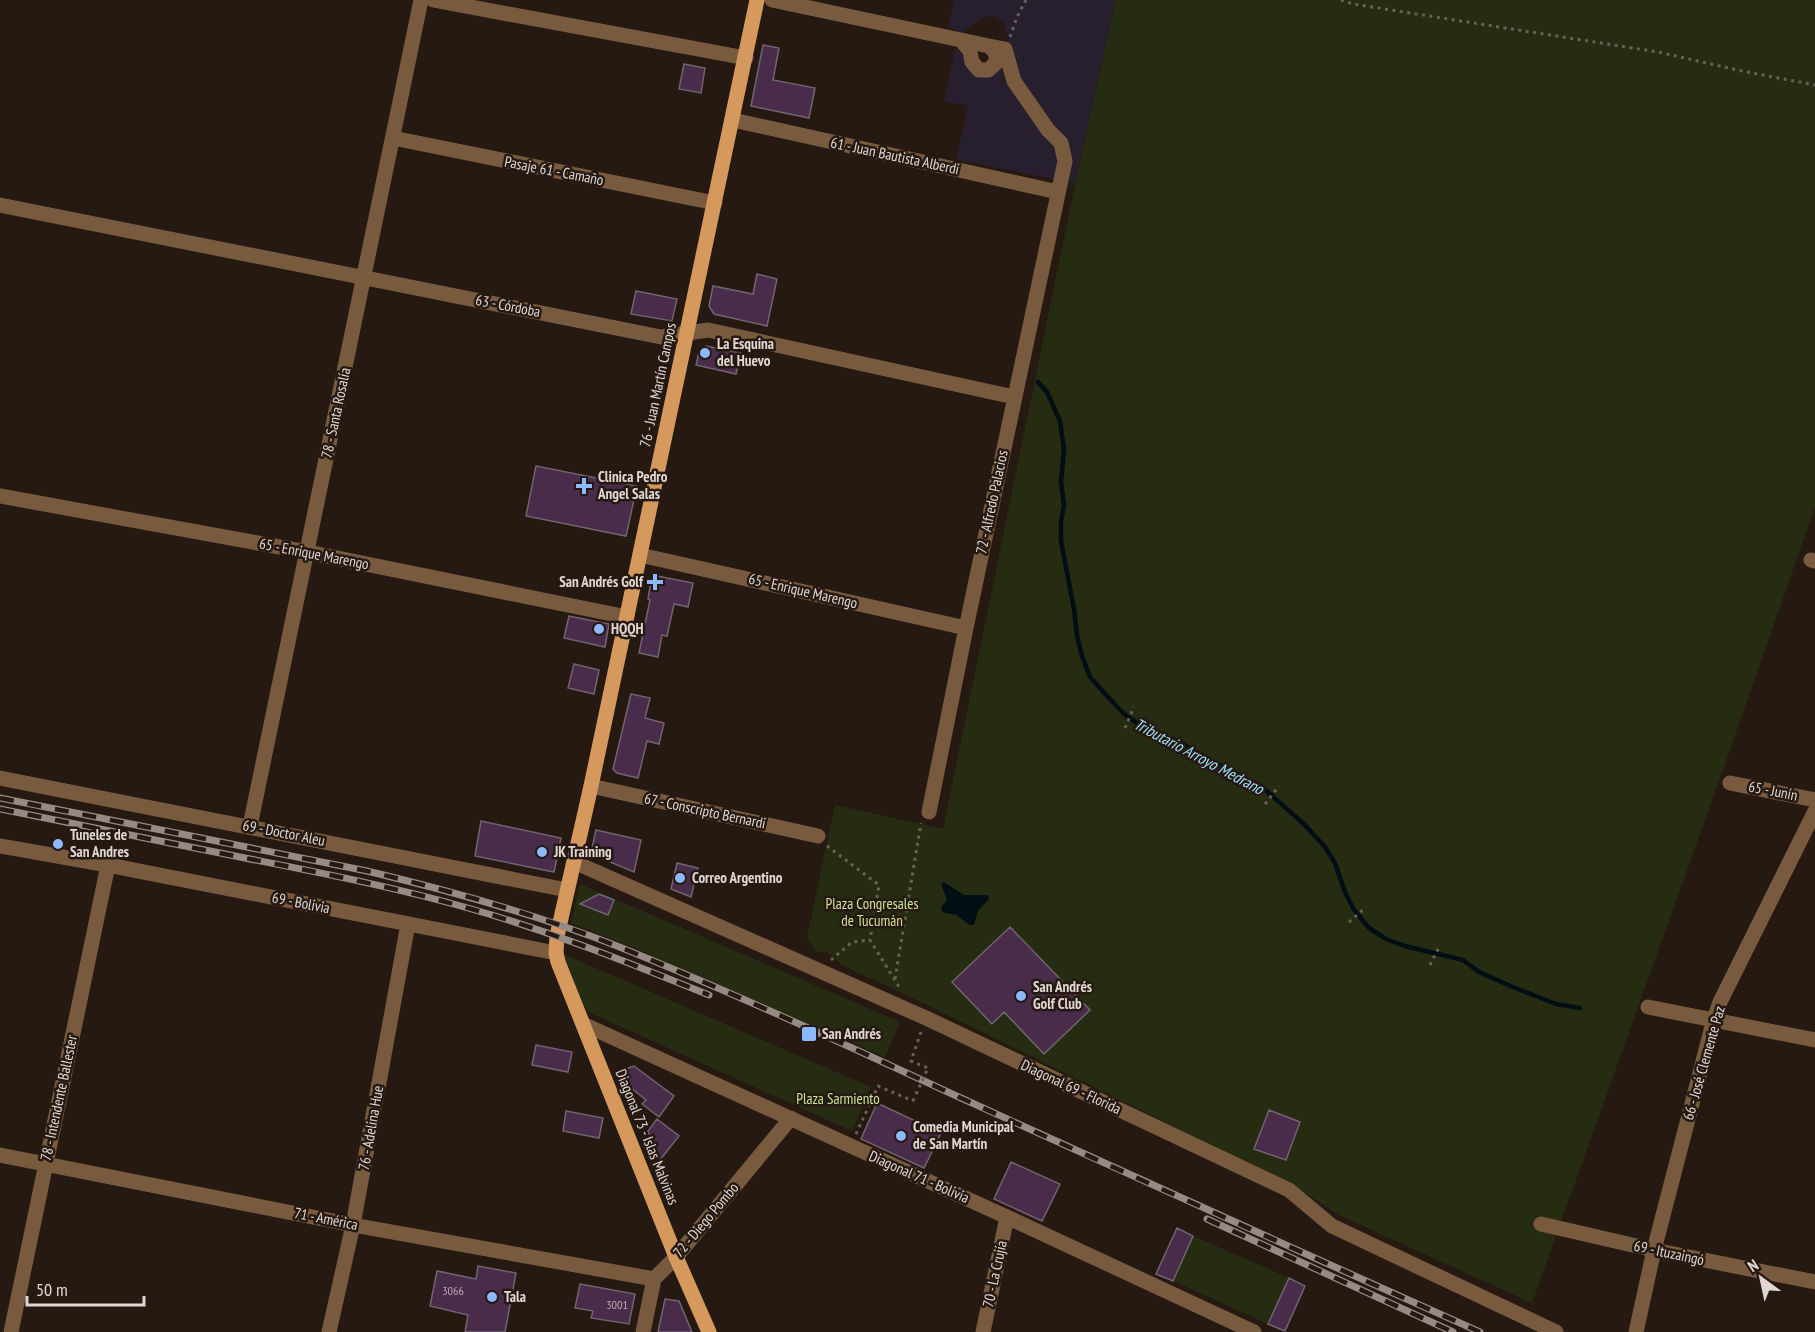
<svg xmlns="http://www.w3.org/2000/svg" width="1815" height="1332" font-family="'PT Sans Narrow',sans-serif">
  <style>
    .industrial { fill: #281f2e }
    .green { fill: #262c12 }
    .water { fill: #010e14 }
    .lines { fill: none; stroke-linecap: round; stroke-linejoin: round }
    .stream { stroke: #010e14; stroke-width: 4.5 }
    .building { fill: #492b4a; stroke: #706470; stroke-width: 1.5 }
    .path { stroke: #6a5f59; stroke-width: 3; stroke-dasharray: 3 4.5; stroke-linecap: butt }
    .minor { stroke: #785a3f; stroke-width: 15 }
    .major { stroke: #d5985d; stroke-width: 15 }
    .rail-casing { stroke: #958a84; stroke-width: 7 }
    .rail { stroke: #251912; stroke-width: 4.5; stroke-dasharray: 14; stroke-linecap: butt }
    .path-bridge { stroke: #6a5f59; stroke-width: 3; stroke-dasharray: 3 4.5; stroke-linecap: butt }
    .poi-dot { fill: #8cb9fc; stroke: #251912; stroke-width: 2 }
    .labels { text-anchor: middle; stroke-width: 5; stroke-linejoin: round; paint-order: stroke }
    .number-label { font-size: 12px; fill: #baacb0 }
    .street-label { font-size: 15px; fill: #e0d7d2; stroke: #251912 }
    .poi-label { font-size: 15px; font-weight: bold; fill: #e0d7d2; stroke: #251912; text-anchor: start }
    .park-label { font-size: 15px; fill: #cee099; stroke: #251912 }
    .water-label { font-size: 16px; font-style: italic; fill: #9ee0fa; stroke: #251912 }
  </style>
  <rect width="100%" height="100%" fill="#251912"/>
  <path class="industrial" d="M954 0H1116L1075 184 956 159 968 106 944 101 955 49 959 50 964 57 966 66 975 76 1003 61 1008 36 1002 21 991 16 980 19 970 28 962 32 948 28Z"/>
  <path class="green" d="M1116 0H1815V507L1724 767 1532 1303 1341 1216 1292 1185 915 999 842 965 827 952H816L807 937 835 805 943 829 1075 184Z
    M580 884 900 1022 885 1057 635 948 571 923Z
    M563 954 871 1087 852 1131 586 1011Z
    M1193 1236 1289 1278 1268 1324 1173 1281Z"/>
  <path class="water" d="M944 882 964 895H988L989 899 978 911 974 925H970L956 915 942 912 941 907 947 900 941 884Z"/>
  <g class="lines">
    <path class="stream" d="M1038 382 1047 392 1060 421 1064 449 1061 482 1064 505 1061 522V541L1074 609 1077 636 1082 656 1090 677 1107 696 1125 715 1145 728 1179 742 1228 770 1261 786 1304 824 1325 847 1335 863 1345 892 1354 910 1369 928 1386 939 1405 946 1463 960 1479 972 1513 987 1556 1004 1580 1008"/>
  </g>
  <path class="building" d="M763 45 779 48 773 80 815 88 809 118 751 106Z
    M684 64 705 68 701 93 679 89Z
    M757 274 777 279 767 326 714 314 709 306 713 286 753 294Z
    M636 291 677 299 672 321 631 314Z
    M706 346 741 353 736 374 696 365 699 352Z
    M536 466 637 486 626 536 526 516Z
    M652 575 693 583 688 607 674 604 667 636 662 635 658 657 639 653 650 600 648 599Z
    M569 616 609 624 605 647 564 638Z
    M574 664 599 670 594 694 568 688Z
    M631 694 650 698 645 718 664 723 659 744 647 741 638 778 617 773 613 769Z
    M481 821 561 838 554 872 475 856Z
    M596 830 641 840 634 872 598 857 592 848Z
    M677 863 698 868 691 897 671 889Z
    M599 894 614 900 608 915 580 904Z
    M1010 927 1090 1010 1044 1054 1004 1012 992 1024 952 982Z
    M536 1045 572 1052 568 1072 532 1065Z
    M634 1066 674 1096 659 1117 642 1104 646 1100 630 1087 622 1070Z
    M877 1103 941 1133 924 1168 861 1139Z
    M1269 1110 1300 1122 1286 1160 1254 1149Z
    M566 1111 603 1118 599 1138 563 1131Z
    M657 1119 679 1136 660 1160 648 1131Z
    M1011 1162 1060 1184 1042 1221 994 1199Z
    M1177 1228 1193 1236 1173 1281 1156 1274Z
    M478 1266 516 1273 505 1332H465L468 1315 430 1306 437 1271 476 1279Z
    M1289 1278 1305 1286 1285 1331 1268 1324Z
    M580 1284 635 1294 629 1324 591 1318 593 1311 575 1308Z
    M665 1299 679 1301 692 1332H658Z"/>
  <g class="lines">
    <path class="path" d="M1341 0 1353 4 1658 52 1742 71 1815 85
      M1010 37 1017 17 1026 0
      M1125 728 1134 707
      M1265 804 1279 786
      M827 846 879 885 870 940 901 990
      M1349 922 1366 907
      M831 960 852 942 870 940
      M1430 965 1440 945
      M895 979 921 823
      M921 1032 911 1061 928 1068
      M856 1134 878 1086 913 1101"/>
    <path class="minor" d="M433 0 746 58
      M772 0 989 46 996 53V63L988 70H979L972 62 970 51 961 40
      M733 120 1058 192
      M393 138 715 203
      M0 205 661 337 708 330 1014 397
      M0 496 307 552 627 617
      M640 555 966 628
      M1811 560 1815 561
      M0 778 567 890
      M1730 783 1815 800
      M591 786 818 836
      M929 812 966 628 1065 161 1061 143 1048 130 1014 81 1005 49 989 46
      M250 826 421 0
      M0 846 108 865 556 953
      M574 862 926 1018 1289 1190 1332 1226 1556 1332
      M1648 1007 1815 1040
      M583 1024 1007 1217 1254 1332
      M0 1155 353 1225 654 1279
      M1541 1224 1654 1250 1815 1282
      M11 1332 108 865
      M329 1332 353 1225 408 924
      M643 1332 654 1279 676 1257 791 1118
      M983 1332 1007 1217
      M1636 1332 1654 1250 1714 1019 1720 1002 1815 811"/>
    <path class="major" d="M709 1332 676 1257 558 962 556 953 557 936 591 786 757 0"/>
    <defs>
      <path id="rail" d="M0 798 367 871C451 891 536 914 617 946 729 991 840 1042 950 1093 1126 1173 1303 1253 1480 1332
        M0 809C82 825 163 842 245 858 322 873 399 888 475 910 555 933 632 964 709 995
        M1207 1219 1453 1332"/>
    </defs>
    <use href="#rail" class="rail-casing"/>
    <use href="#rail" class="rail"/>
    <path class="path-bridge" d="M913 1101 928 1068"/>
  </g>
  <g class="poi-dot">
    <circle cx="705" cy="353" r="6"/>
    <path d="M581 477h6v6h6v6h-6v6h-6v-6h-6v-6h6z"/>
    <path d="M652 573h6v6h6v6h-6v6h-6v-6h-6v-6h6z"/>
    <circle cx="599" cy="629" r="6"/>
    <circle cx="58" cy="844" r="6"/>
    <circle cx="542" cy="852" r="6"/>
    <circle cx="680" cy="878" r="6"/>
    <circle cx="1021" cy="996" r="6"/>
    <rect x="801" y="1026" width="16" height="16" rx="3"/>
    <circle cx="901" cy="1136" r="6"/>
    <circle cx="492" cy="1297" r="6"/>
  </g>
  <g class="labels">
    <g class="number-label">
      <text x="453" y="1295">3066</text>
      <text x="617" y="1309">3001</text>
    </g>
    <g class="street-label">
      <text transform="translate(895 156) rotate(12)" y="5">61 - Juan Bautista Alberdi</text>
      <text transform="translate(554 171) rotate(11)" y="5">Pasaje 61 - Camaño</text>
      <text transform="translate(508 306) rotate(11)" y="5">63 - Córdoba</text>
      <text transform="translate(658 385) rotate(-78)" y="5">76 - Juan Martín Campos</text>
      <text transform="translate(336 413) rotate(-78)" y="5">78 - Santa Rosalía</text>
      <text transform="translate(992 502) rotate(-78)" y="5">72 - Alfredo Palacios</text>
      <text transform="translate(314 554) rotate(11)" y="5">65 - Enrique Marengo</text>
      <text transform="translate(803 591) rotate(13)" y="5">65 - Enrique Marengo</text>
      <text transform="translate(1773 791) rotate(11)" y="5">65 - Junín</text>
      <text transform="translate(705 811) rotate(12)" y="5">67 - Conscripto Bernardi</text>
      <text transform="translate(284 833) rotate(11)" y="5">69 - Doctor Aleu</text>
      <text transform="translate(301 903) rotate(11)" y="5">69 - Bolivia</text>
      <text transform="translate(1704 1063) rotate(-74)" y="5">66 - José Clemente Paz</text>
      <text transform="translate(1071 1087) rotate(25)" y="5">Diagonal 69 - Florida</text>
      <text transform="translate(59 1098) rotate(-78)" y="5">78 - Intendente Ballester</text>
      <text transform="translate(371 1128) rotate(-80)" y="5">76 - Adelina Hue</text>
      <text transform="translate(647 1137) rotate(68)" y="5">Diagonal 73 - Islas Malvinas</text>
      <text transform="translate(919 1177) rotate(24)" y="5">Diagonal 71 - Bolivia</text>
      <text transform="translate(326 1219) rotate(11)" y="5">71 - América</text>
      <text transform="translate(706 1220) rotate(-50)" y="5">72 - Diego Pombo</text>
      <text transform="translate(1669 1253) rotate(12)" y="5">69 - Ituzaingó</text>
      <text transform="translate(995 1274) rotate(-78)" y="5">70 - La Crujía</text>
    </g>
    <g class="poi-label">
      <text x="717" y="349">La Esquina<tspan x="717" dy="17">del Huevo</tspan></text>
      <text x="598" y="482">Clinica Pedro<tspan x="598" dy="17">Angel Salas</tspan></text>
      <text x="643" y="587" text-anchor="end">San Andrés Golf</text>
      <text x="611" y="634">HQQH</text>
      <text x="70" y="840">Tuneles de<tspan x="70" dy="17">San Andres</tspan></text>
      <text x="554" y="857">JK Training</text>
      <text x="692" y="883">Correo Argentino</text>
      <text x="1033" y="992">San Andrés<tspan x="1033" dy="17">Golf Club</tspan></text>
      <text x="822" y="1039">San Andrés</text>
      <text x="913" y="1132">Comedia Municipal<tspan x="913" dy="17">de San Martín</tspan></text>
      <text x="504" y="1302">Tala</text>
    </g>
    <g class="park-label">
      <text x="872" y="909">Plaza Congresales<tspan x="872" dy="17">de Tucumán</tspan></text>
      <text x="838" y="1104">Plaza Sarmiento</text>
    </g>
    <g class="water-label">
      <text transform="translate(1199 756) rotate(28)" y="6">Tributario Arroyo Medrano</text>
    </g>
  </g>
  <g transform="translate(1761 1278) rotate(327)" stroke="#251912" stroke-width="4.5" paint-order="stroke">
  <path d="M0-4.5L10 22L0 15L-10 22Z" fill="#e0d7d2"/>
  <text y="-9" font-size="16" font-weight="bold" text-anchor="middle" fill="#e0d7d2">N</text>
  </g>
  <path d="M27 1296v9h117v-9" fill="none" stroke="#e0d7d2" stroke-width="3"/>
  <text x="36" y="1296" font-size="18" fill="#e0d7d2" stroke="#251912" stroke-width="4.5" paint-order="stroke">50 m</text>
</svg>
